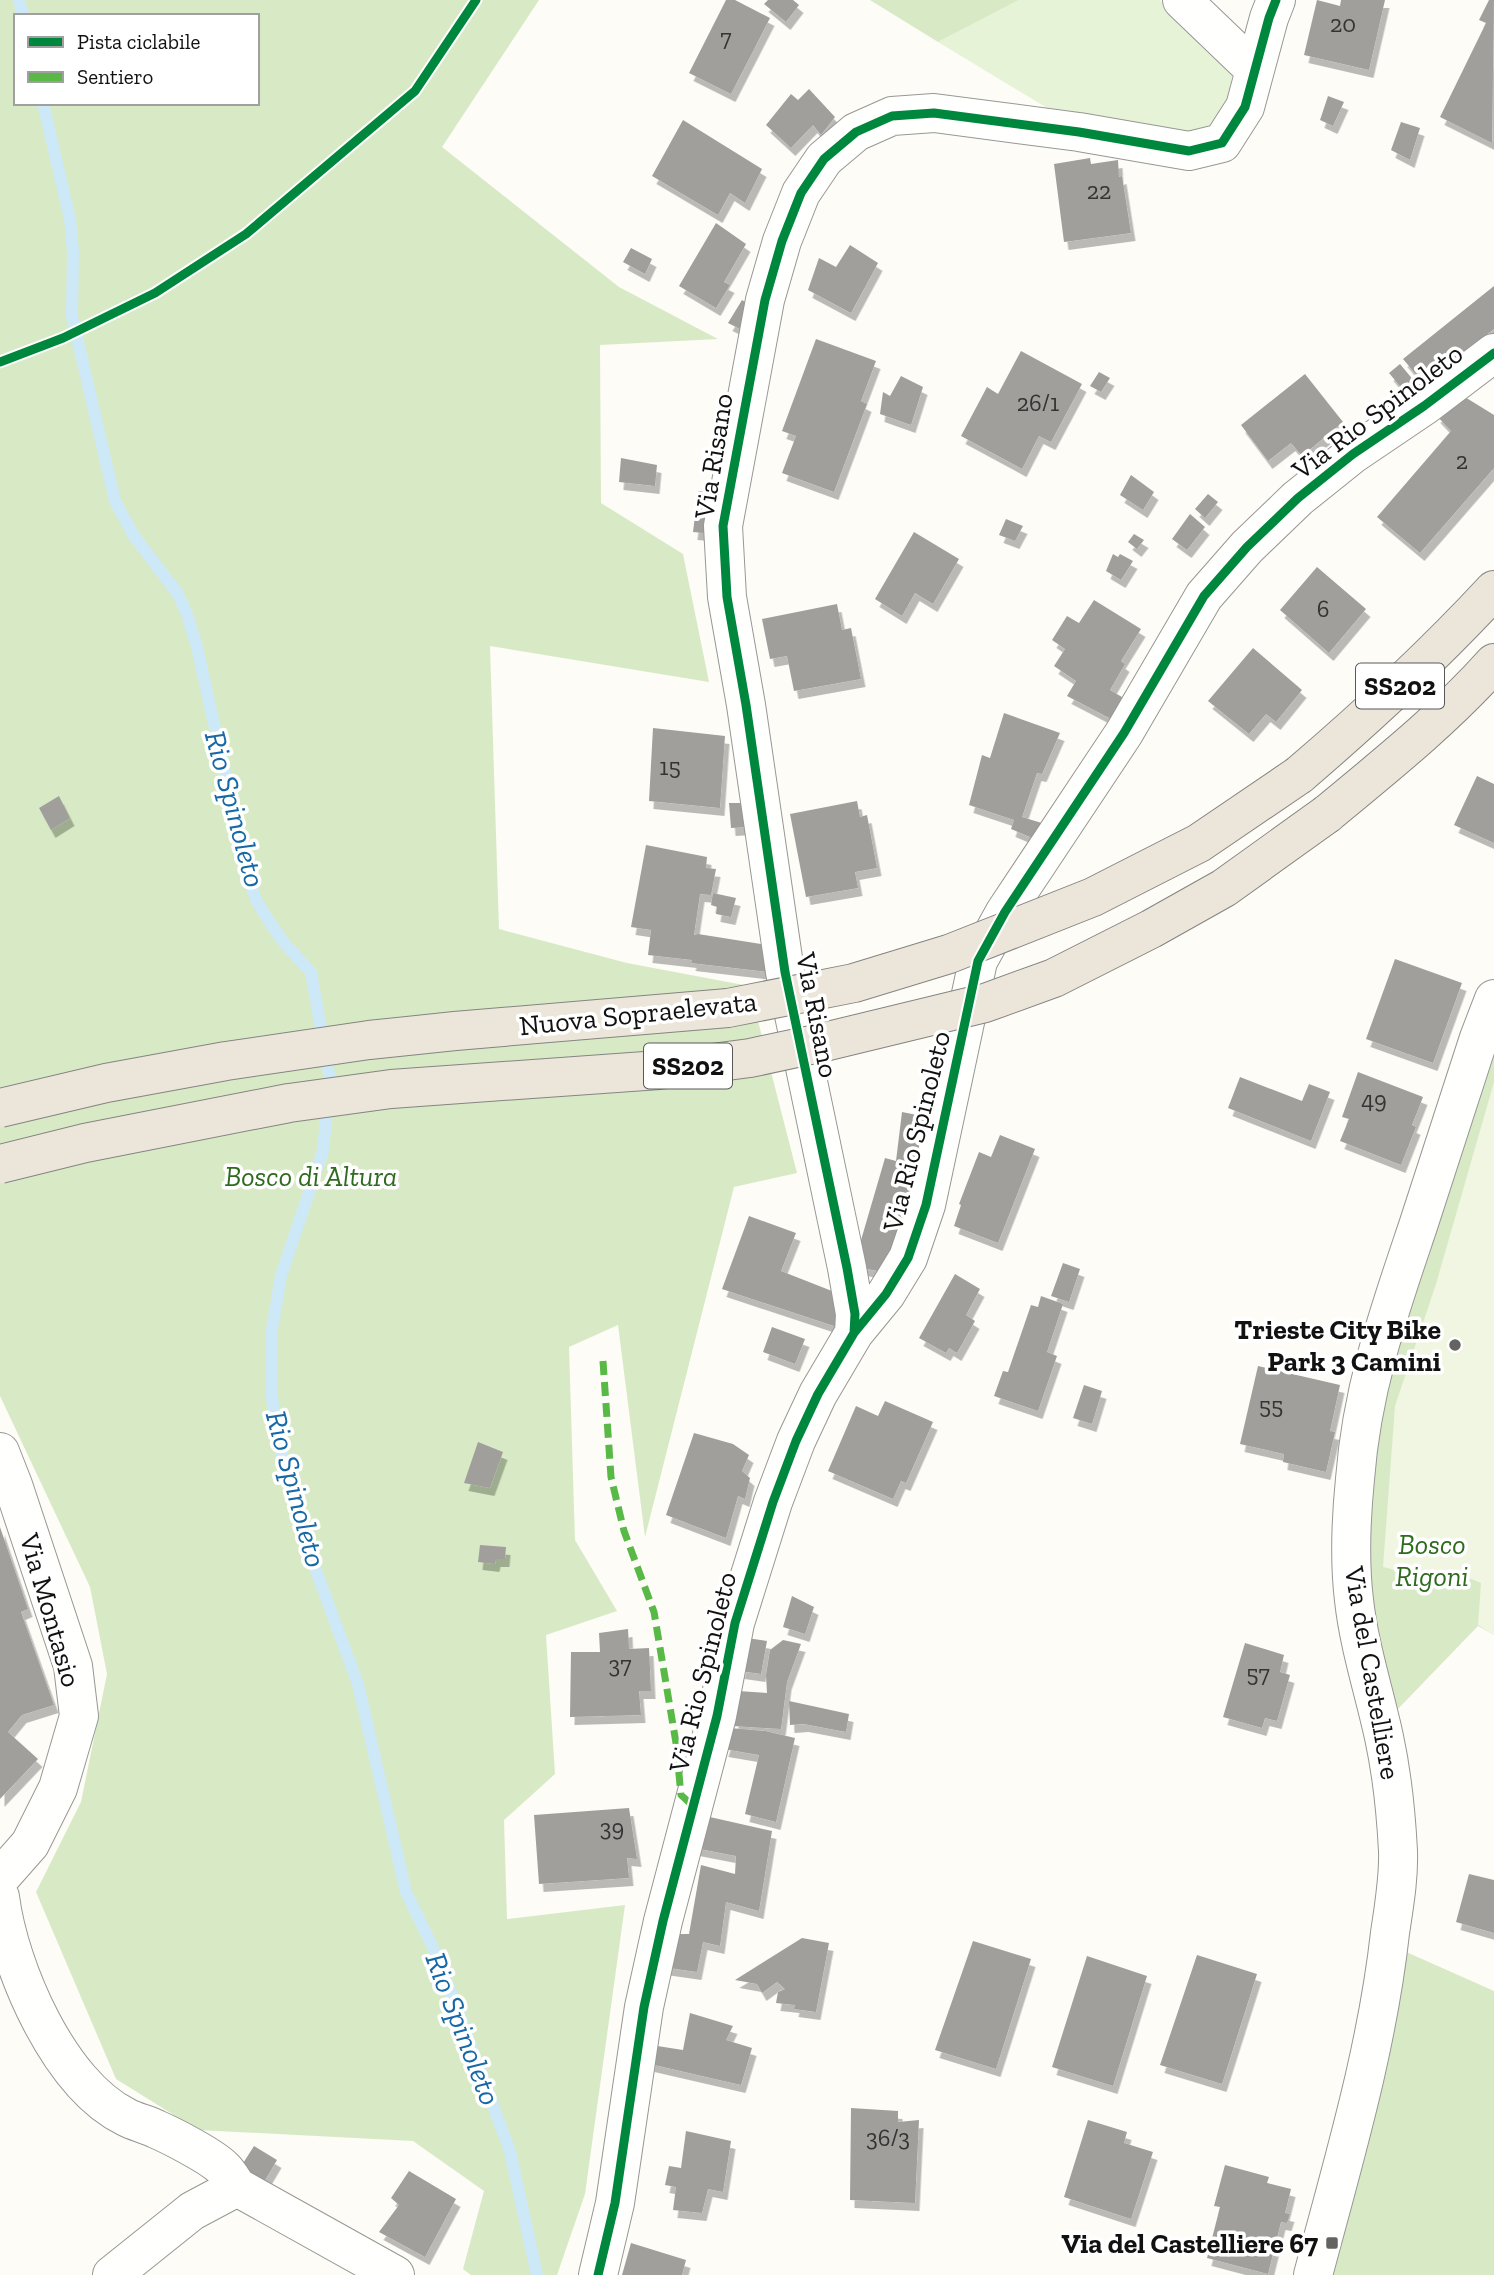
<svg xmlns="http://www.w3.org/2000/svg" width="1494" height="2275" font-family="'Zilla Slab',serif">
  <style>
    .green { fill: #e7f3d7 }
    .forest { fill: #d8eac5; fill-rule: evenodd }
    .pitch { fill: #f0f6e1 }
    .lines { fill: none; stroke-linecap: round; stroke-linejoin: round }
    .stream { stroke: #cde8f7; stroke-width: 12 }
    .building { fill: #a19f9c; filter: url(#shadow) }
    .minor-casing { stroke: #979795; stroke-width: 40 }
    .trunk-casing { stroke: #858482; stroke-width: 40 }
    .minor { stroke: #fffffe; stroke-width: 38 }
    .trunk { stroke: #ece5da; stroke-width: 38 }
    .trunk-bridge-casing { stroke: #858482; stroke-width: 40; stroke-linecap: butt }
    .trunk-bridge { stroke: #ece5da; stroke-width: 38 }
    .quiet { stroke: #58b947; stroke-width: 7; stroke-dasharray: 14 7; stroke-linecap: butt }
    .cycleway-casing { stroke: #fff; stroke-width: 13 }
    .cycleway { stroke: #00873e; stroke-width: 9 }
    .poi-dot { fill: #646362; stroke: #fff; stroke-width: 2.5 }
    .labels { text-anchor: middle; stroke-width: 7; stroke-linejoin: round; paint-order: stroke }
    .number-label { font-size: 24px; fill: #353434 }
    .shield { fill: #fff; stroke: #585858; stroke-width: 2 }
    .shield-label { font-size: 26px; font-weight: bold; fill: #111 }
    .street-label { font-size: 28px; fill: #111; stroke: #fff }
    .park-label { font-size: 28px; font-style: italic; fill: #2f6b1f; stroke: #fff }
    .poi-label { font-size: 28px; font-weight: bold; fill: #111; stroke: #fff; text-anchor: end }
    .water-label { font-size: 30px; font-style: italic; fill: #1768a6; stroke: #fff }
  </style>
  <defs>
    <filter id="shadow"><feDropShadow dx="4.5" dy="8" stdDeviation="0" flood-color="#0004"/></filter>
  </defs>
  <rect width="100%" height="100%" fill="#fdfcf7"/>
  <path class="green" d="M1019 0H1160L1233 72 1226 109 1202 138 1057 114 938 42Z"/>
  <path class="forest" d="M0 0H539L442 147 619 287 718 339 600 345 601 503 683 554 709 682 490 646 499 929 627 963 749 986 797 1173 734 1187 645 1537 618 1325 569 1347 575 1540 617 1611 546 1635 555 1774 504 1820 507 1919 625 1905 585 2194 557 2275H471L463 2269 484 2191 413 2141 198 2130 116 2079 36 1892 81 1802 107 1674 90 1587 0 1396ZM16 16H257V103H16Z
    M870 0H1019L938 42Z
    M1494 1032V1635L1478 1626 1395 1712 1373 1610 1369 1575 1371 1483 1385 1383Z
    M1404 1951 1494 1991V2275H1332Z"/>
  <path class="pitch" d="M1494 1082V1635L1478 1625 1481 1583 1464 1576 1447 1583 1383 1567 1395 1406 1436 1284Z"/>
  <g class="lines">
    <path class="stream" d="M19 0 23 16
      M43 103 70 219 73 251 72 316 115 501 134 536 178 594 187 614 197 647 248 877 257 902 271 924 284 943 311 972 330 1079 323 1151 281 1276 271 1335V1392L281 1452 298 1522 358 1684 406 1892 438 1958 510 2151 537 2275"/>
  </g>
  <path class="building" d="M726 0H735L770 18 731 94 689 73Z
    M768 0H793L799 5 786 22 764 4Z
    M1317 0 1340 6 1341 0H1385L1369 70 1304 55Z
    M1489 0H1494L1492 143 1440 117 1486 23 1479 20Z
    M809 89 835 117 821 135 813 125 791 148 766 125 791 94 798 100Z
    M1328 96 1344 102 1333 126 1320 120Z
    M683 120 762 169 745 203 730 193 718 215 652 176Z
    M1401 122 1420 128 1410 160 1391 150Z
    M1090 158 1091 164 1118 160 1119 177 1122 176 1131 233 1064 242 1054 164Z
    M716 223 746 244 724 282 730 285 716 308 679 286Z
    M850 245 878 263 851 313 808 290 819 258 836 267Z
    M631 248 652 259 645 274 623 262Z
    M1494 286V329L1424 384 1403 359Z
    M742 300 753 307 742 330 728 323Z
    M816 339 876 361 861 401 867 404 834 492 782 473 796 436 782 431Z
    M1021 351 1082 384 1051 442 1039 436 1022 469 961 436 987 387 998 394Z
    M1400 364 1420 388 1409 397 1389 373Z
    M1099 372 1110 378 1101 392 1090 386Z
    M1305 374 1343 422 1302 456 1291 443 1268 461 1241 425Z
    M901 376 923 387 911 425 880 414 883 392 890 396Z
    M1460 394 1494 415V468L1420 553 1377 517 1451 431 1436 415Z
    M621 458 657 465 655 486 619 482Z
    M1131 475 1154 492 1143 510 1120 495Z
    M698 491 717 492 714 534 693 532Z
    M1208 494 1218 502 1205 518 1195 509Z
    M1190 514 1205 527 1187 550 1172 539Z
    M1006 519 1023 526 1015 541 999 535Z
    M914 532 959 559 933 604 915 593 902 616 875 599Z
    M1134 534 1144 540 1137 549 1128 542Z
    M1113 554 1118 557 1120 554 1133 561 1121 580 1106 571Z
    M1317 567 1366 609 1329 653 1280 610Z
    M1094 600 1141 629 1121 661 1125 664 1110 690 1127 700 1115 721 1067 696 1076 681 1054 666 1065 649 1052 640 1067 616 1079 623Z
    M837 604 842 630 851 628 861 679 794 691 787 656 770 659 762 619Z
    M1253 648 1302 690 1276 722 1266 714 1249 734 1208 701Z
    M1004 713 1060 733 1042 774 1037 773 1022 817 1045 824 1037 840 1011 829 1014 820 969 805 982 755 990 758Z
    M653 728 725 736 720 808 649 801Z
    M1477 776 1494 784V843L1454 825Z
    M59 796 70 818 51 830 39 808Z
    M857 801 860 817 867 815 877 868 855 872 858 888 806 897 790 814Z
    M729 803H747L748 827 731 828Z
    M646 845 707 857 706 868 716 869 711 895 700 894 694 935 698 934 779 947 776 973 691 963 692 960 648 955 651 930 631 927Z
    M713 893 736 898 731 917 716 914 717 907 711 905Z
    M1395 959 1462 983 1433 1063 1366 1039Z
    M1358 1072 1423 1097 1412 1125 1416 1127 1401 1165 1340 1141 1349 1119 1342 1117Z
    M1240 1077 1302 1101 1309 1084 1330 1092 1311 1141 1228 1108Z
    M918 1102 932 1104 902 1216 907 1217 883 1272 857 1267 859 1247 885 1158 896 1161 902 1112 917 1115Z
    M1000 1135 1035 1149 998 1243 954 1226 961 1205 959 1204 979 1152 991 1157Z
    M749 1216 796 1233 781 1271 837 1293 840 1328 722 1289Z
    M1063 1263 1080 1269 1069 1302 1051 1296Z
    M955 1274 980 1289 966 1315 975 1321 957 1353 949 1348 946 1353 919 1338Z
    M1041 1296 1063 1304 1047 1352 1057 1356 1038 1411 994 1396 1003 1371 1008 1372 1031 1305 1038 1307Z
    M772 1327 805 1339 795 1364 763 1352Z
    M1258 1366 1340 1385 1330 1431 1335 1432 1326 1472 1283 1462 1284 1454 1240 1444Z
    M1084 1385 1102 1391 1092 1424 1073 1418Z
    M885 1401 933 1422 906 1483 901 1481 893 1499 828 1471 856 1406 878 1416Z
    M694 1433 733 1444 749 1455 742 1471 750 1478 745 1499 738 1496 726 1538 666 1515Z
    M478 1442 503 1452 490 1488 464 1483Z
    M0 1527 28 1609 21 1612 54 1705 22 1715 8 1732 38 1759 0 1799Z
    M480 1545 506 1547 505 1559H496L495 1564 478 1562Z
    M792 1596 814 1607 805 1634 783 1627Z
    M628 1629 629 1649 649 1648 651 1691H639L641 1715 570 1717 571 1652H600L599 1633Z
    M747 1638 767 1641 761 1674 740 1671Z
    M783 1640 801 1644 787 1682 781 1729 733 1726 738 1691 767 1693 766 1675 770 1650Z
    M1245 1643 1284 1655 1280 1672 1290 1675 1277 1721 1265 1718 1262 1728 1223 1717Z
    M789 1701 849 1714 846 1732 804 1724 790 1725Z
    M730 1728 765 1731 795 1738 776 1822 745 1814 759 1755 724 1749Z
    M629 1808 637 1859 627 1858 629 1878 539 1884 534 1815Z
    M701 1815 772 1831 759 1911 726 1902 720 1946 703 1942 697 1972 662 1967 669 1934H689L701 1865 735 1874 736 1856 695 1848Z
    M1469 1874 1494 1880V1933L1456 1922Z
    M802 1938 829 1943 816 2012 794 2009 795 2005 776 2003 778 1992 785 1989 777 1982 762 1993 757 1984 735 1980Z
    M973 1941 1031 1959 996 2069 935 2050Z
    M1197 1955 1257 1974 1222 2084 1160 2065Z
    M1087 1956 1147 1976 1113 2086 1052 2067Z
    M690 2013 733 2026 726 2040 752 2048 741 2085 650 2064 651 2045 683 2050Z
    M851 2108 898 2111V2122L919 2120 915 2203 850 2200Z
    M1088 2120 1127 2132 1124 2143 1153 2152 1131 2219 1064 2197Z
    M686 2131 731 2141 723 2192 708 2189 702 2213 673 2210 676 2187 665 2185 669 2166 681 2168Z
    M254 2146 277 2160 264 2182 240 2168Z
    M1225 2165 1269 2177 1267 2183 1291 2189 1285 2213 1290 2214 1287 2223 1281 2222 1268 2274 1207 2258 1220 2207 1214 2206Z
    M409 2171 456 2199 425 2257 379 2232 399 2205 391 2198Z
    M631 2243 686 2260 682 2275H622Z"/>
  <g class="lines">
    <defs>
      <path id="minor" d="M1182 0 1255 70
        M854 1333 855 1314 847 1268 785 972 746 705 727 597 723 526 765 300 782 241 801 193 824 159 856 132 892 116 934 113 1079 132 1189 151 1222 143 1245 107 1269 18 1276 0
        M0 1452 13 1485 73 1666 79 1716 58 1788 30 1844 0 1878
        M0 1897C9 1968 59 2084 126 2117 135 2122 146 2124 156 2129 172 2136 213 2157 224 2169 229 2174 233 2181 237 2187
        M112 2275 192 2211 237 2187 395 2275
        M598 2275 615 2203 644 2007 663 1921 717 1716 735 1623 773 1502 796 1441 818 1394 854 1333 886 1294 908 1258 926 1205 978 961 1005 912 1124 733 1204 596 1247 547 1298 498 1353 454 1424 406 1494 353
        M1313 2275C1343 2162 1377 2050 1390 1933 1394 1906 1399 1878 1398 1851 1396 1812 1392 1774 1384 1737 1374 1691 1359 1646 1354 1600 1349 1559 1351 1519 1355 1479 1362 1387 1389 1312 1418 1226 1439 1163 1459 1100 1479 1038L1494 999"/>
      <path id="trunk" d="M1299 775C1368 716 1433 656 1494 590
        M1327 814C1385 766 1444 719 1494 663"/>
    </defs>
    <use href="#minor" class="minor-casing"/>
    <use href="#trunk" class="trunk-casing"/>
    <use href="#minor" class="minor"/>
    <use href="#trunk" class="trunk"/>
    <defs>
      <path id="trunk-bridge" d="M0 1108 106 1083 226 1061 369 1040 455 1031 728 1008 854 983 949 954 1093 897 1199 843 1299 775
        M0 1164 85 1143 289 1103 391 1089 659 1070 750 1058 820 1043 985 1003 1054 978 1151 929 1224 888 1327 814"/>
    </defs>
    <use href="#trunk-bridge" class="trunk-bridge-casing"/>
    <use href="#trunk-bridge" class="trunk-bridge"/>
    <path class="quiet" d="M603 1361 611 1477 624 1531 654 1612 676 1743 681 1795 693 1806"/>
    <defs>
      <path id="cycleway" d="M0 362 63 338 155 293 246 234 415 91 476 0
        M854 1333 855 1314 847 1268 785 972 746 705 727 597 723 526 765 300 782 241 801 193 824 159 856 132 892 116 934 113 1079 132 1189 151 1222 143 1245 107 1269 18 1276 0
        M598 2275 615 2203 644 2007 663 1921 717 1716 735 1623 773 1502 796 1441 818 1394 854 1333 886 1294 908 1258 926 1205 978 961 1005 912 1124 733 1204 596 1247 547 1298 498 1353 454 1424 406 1494 353"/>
    </defs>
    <use href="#cycleway" class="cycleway-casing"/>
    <use href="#cycleway" class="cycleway"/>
  </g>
  <g class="poi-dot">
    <circle cx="1455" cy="1345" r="7"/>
    <rect x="1325" y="2236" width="14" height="14" rx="3.5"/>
  </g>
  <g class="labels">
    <g class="number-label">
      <text x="1343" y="32">20</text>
      <text x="726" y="46">7</text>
      <text x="1099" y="199">22</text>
      <text x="1038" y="411">26/1</text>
      <text x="1462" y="469">2</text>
      <text x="1323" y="617">6</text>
      <text x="670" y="775">15</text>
      <text x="1374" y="1108">49</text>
      <text x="1271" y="1414">55</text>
      <text x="620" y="1673">37</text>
      <text x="1258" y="1682">57</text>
      <text x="612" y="1836">39</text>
      <text x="888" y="2146">36/3</text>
    </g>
    <g class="shield">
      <rect x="1356" y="663.5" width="88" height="45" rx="5"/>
      <rect x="644" y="1043.5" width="88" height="45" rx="5"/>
    </g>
    <g class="shield-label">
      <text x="1400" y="695">SS202</text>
      <text x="688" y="1075">SS202</text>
    </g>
    <g class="street-label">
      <text transform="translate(1377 411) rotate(-37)" y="10">Via Rio Spinoleto</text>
      <text transform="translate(713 456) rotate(-81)" y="10">Via Risano</text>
      <text transform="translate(638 1013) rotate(-6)" y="10">Nuova Sopraelevata</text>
      <text transform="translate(818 1015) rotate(79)" y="10">Via Risano</text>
      <text transform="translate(916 1131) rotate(-76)" y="10">Via Rio Spinoleto</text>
      <text transform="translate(51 1610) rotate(74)" y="10">Via Montasio</text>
      <text transform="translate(702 1672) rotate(-76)" y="10">Via Rio Spinoleto</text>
      <text transform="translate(1373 1673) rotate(80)" y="10">Via del Castelliere</text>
    </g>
    <g class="park-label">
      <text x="311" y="1186">Bosco di Altura</text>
      <text x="1432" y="1554">Bosco<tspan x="1432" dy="32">Rigoni</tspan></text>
    </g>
    <g class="poi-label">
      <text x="1441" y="1339">Trieste City Bike<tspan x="1441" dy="32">Park 3 Camini</tspan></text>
      <text x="1318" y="2253">Via del Castelliere 67</text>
    </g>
    <g class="water-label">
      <text transform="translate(235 809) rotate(75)" y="10">Rio Spinoleto</text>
      <text transform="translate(296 1489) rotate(75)" y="10">Rio Spinoleto</text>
      <text transform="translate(463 2029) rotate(69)" y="10">Rio Spinoleto</text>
    </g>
  </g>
  <rect x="14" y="14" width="245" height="91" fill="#ffffff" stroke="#a0a0a0" stroke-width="2"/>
  <rect x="28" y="37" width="35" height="10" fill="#00873e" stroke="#a0a0a0" stroke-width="2"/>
  <text x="77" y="49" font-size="21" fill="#111111">Pista ciclabile</text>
  <rect x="28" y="72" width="35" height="10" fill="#58b947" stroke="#a0a0a0" stroke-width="2"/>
  <text x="77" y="84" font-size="21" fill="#111111">Sentiero</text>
</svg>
